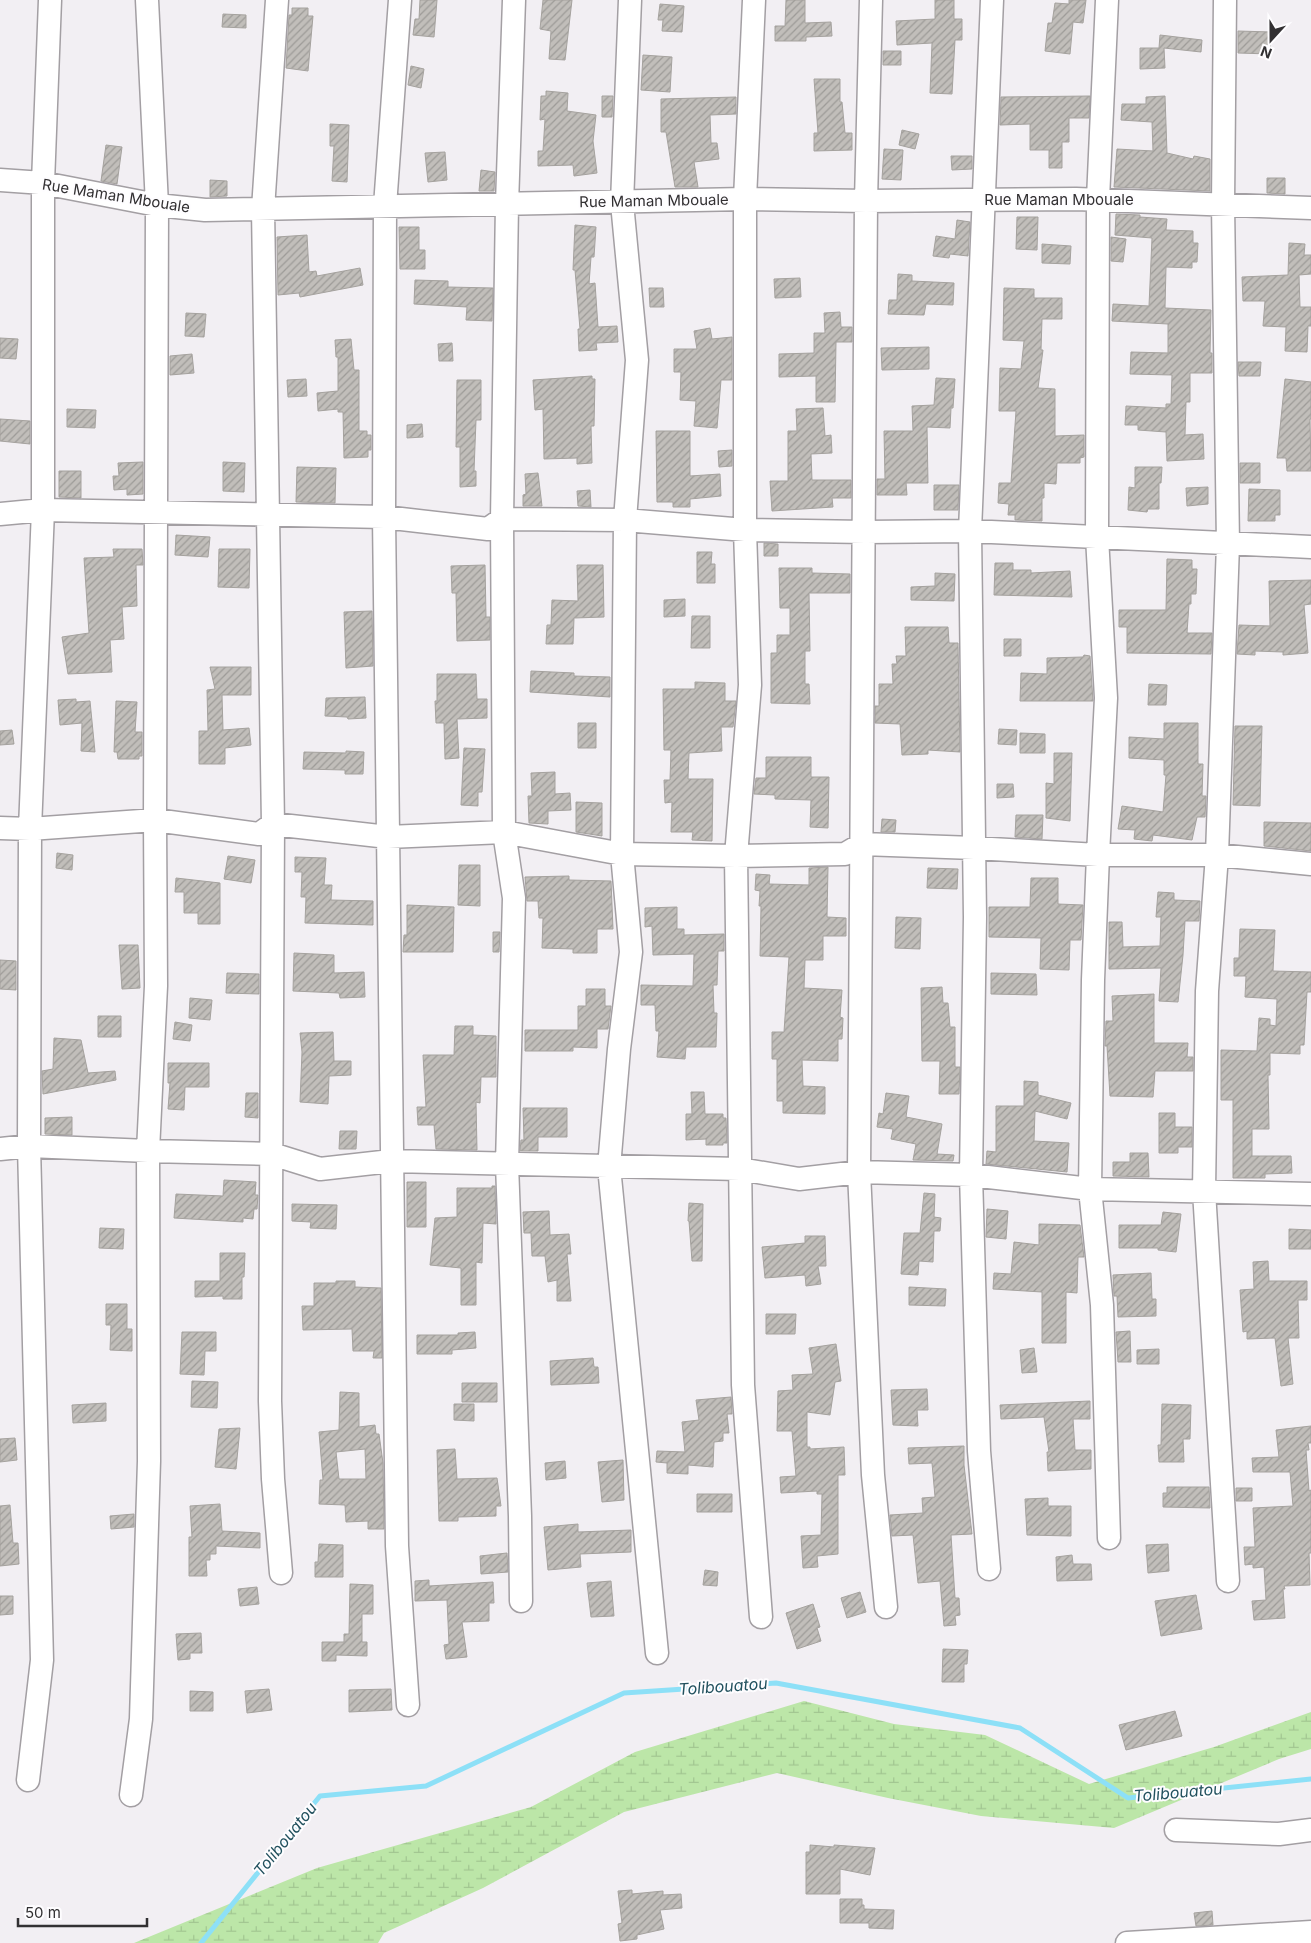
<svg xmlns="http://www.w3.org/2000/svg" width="1311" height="1943" font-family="Inter,sans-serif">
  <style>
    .wetland { fill: url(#wetland-marsh) }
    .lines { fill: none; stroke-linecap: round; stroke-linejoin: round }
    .stream { stroke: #8de0f7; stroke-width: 5 }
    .building { fill: url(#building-hatch); stroke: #a5a29e; fill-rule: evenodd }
    .minor-casing { stroke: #a39fa3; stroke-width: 25 }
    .minor { stroke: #fff; stroke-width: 22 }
    .labels { text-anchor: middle; stroke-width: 4; stroke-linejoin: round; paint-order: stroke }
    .street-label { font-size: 15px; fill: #323032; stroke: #fefdff }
    .water-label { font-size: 16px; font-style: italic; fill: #22515e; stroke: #fefdff }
  </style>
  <defs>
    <pattern id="wetland-marsh" width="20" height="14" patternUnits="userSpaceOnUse" patternTransform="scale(1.25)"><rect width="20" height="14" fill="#bce6a8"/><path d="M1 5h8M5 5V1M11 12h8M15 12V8" fill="none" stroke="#a2c691"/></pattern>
    <pattern id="building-hatch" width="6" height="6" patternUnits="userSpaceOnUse" patternTransform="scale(1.25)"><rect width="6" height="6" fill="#c1beba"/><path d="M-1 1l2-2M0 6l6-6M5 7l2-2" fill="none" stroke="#9d9b98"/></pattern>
  </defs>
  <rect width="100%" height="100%" fill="#f2eff3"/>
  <path class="wetland" d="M804 1701 894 1724 985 1735 1089 1784 1214 1747 1311 1712V1749L1279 1759 1114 1828 981 1816 888 1798 777 1773 624 1812 483 1888 384 1933 378 1943H134L317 1868 531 1807 635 1752Z"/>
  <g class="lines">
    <path class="stream" d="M201 1943 320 1796 426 1786 624 1693 776 1683 1020 1728 1128 1798 1311 1779"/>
  </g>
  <path class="building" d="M420 0H437L434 37 413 35 415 19H419Z
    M543 0H572L565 60 549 59 551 31 540 29Z
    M786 0H805V23L831 22 832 36 806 37V41H775V26H785Z
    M935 0H954V19H962V40H955L952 94 930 93 932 43 897 45 896 21 935 19Z
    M1069 0H1086L1083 23 1073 22 1070 54 1045 51 1048 23H1052L1055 3 1069 4Z
    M660 4 684 6 682 32 662 31 663 20H658Z
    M292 8H308V16H313L308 71 286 68 289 15H292Z
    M223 14 246 15V28L222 27Z
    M1238 31 1271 32 1270 54 1238 53Z
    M1160 35 1202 40 1201 52 1164 48 1165 68 1140 69V48H1159Z
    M883 51H901V65H883Z
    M643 55 672 57 670 92 641 90Z
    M411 66 424 69 421 88 408 85Z
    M814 79H840V102H842L845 133H852V150L814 151V133H818Z
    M546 91 568 93 567 111 596 115 593 141 597 173 574 176 573 165 538 166V151H543L545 119 540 120 541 96H546Z
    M602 96H613L612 117H602Z
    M1090 96 1089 118H1069V142H1062V168H1049V150H1030V124L1000 125 1001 97Z
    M1165 96 1167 153 1193 159 1194 156 1210 159V191L1114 187 1117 149 1153 151 1152 122 1121 120 1122 104H1146V97Z
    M736 97V114L710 115 711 143H717L719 159 694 162 698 187H675L666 132H661V99Z
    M330 124 349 125 347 182 332 181 334 146H330Z
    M902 130 919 134 915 149 899 145Z
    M106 145 122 147 117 184 101 181Z
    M884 149 903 150 901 180 882 179Z
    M445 152 447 180 428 182 425 153Z
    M951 156H972V169L952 170Z
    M481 170 495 172 494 191H479Z
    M1267 178H1285V194L1267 193Z
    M210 180 227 181V196L210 197Z
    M1116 214 1140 215V217L1167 219 1166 230 1193 231V243H1198L1197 262H1192V268L1166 267 1165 308 1211 310 1210 353H1212V373H1190V402H1186L1185 435 1203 434 1204 459 1167 461 1166 432 1138 430V425H1125L1126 406 1166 408V404H1171L1172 375 1130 374 1131 352 1168 353V324L1112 321 1113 304 1149 306 1152 238 1115 235Z
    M1017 217H1038L1037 250 1016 249Z
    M957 220 970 222 968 256 950 254 949 258 933 256 936 236 955 239Z
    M575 225 596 227 594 257H591L589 284 595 283 598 327 617 326 618 342 596 343 597 350 579 351 578 329H580L575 270H573Z
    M399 227H419V250H425V269H400Z
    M307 235 309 272 316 271 317 276 360 268 363 285 300 297 299 293 278 295 277 237Z
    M1111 237 1126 239 1123 262 1111 261Z
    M1289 243 1305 244 1304 255H1311V274L1299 275 1300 307H1311V326H1308L1307 352 1285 351 1286 327 1263 326 1265 301H1243L1242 277 1288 275Z
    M1042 244 1071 246 1070 264 1042 263Z
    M898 274 912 275V281L954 283 953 305 926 304 924 315 888 314 889 300H897Z
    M800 278 801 297 775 298 774 279Z
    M415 280 448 281V287L493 288 492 321 466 320 467 307 414 304Z
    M649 288H663L664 307H650Z
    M1004 288 1034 289V298H1062V319H1042L1041 350H1043L1038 388 1055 389V436L1084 435V457L1080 458V463H1057L1056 484 1044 483V498H1042V521L1015 520V515H1008L1009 504 998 503 999 483H1011L1016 411H999L1000 368 1021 369 1024 341 1003 340Z
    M840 312 841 327H852V342H836L835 402H816V376L779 377V354L814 353V333H825L824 313Z
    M186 313 206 314 204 337 185 336Z
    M710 328 712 339 732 337V380H721L717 428 694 426 696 401 680 400 681 372H674V349H697L694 331Z
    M0 338 18 339 16 359 0 358Z
    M351 339 354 370H359V431H367V435H371V450H368V457L344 458 343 412H338V409L318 411 317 393 338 391V357H336L335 340Z
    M452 343 453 361H439L438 344Z
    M929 347V369L882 370 881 348Z
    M192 354 194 373 170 375V356Z
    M1238 362H1261L1260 376H1239Z
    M592 376V379H595L594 426H591L592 463 577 464V458L544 459 543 409 535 410 533 380Z
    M936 378 955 379 953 408H951L950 428 927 427 928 483H906L907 495H877V479H885L884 431H913L912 406 934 405Z
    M306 379 307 396 288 397 287 380Z
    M1285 379 1311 382V419H1310L1311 471H1287L1286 458H1277Z
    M457 380H481V420H476L474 471H476V486L460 487V447H456Z
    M823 408 825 436 831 435 832 453 811 454 812 480H851V498H832L833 507 772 511 770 481H788V431H797L796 409Z
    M67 409 96 410 95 428 67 427Z
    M0 419 30 421V444L0 441Z
    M422 424 423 437 407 438V425Z
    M656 431H690V476L720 474 721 496 690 499V507H673V502H657Z
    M732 450V466L719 467 718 451Z
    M143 462V494L127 495V489L114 490 113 476H119L118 463Z
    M223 462 245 463 244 492 223 491Z
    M1240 463H1260V483H1240Z
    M297 467 336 468 335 503 296 502Z
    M1135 467H1162L1161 483H1159V509H1148L1147 512 1128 510 1129 487 1135 488Z
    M59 471H81V498L59 497Z
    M538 473 542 506H523V495L526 494 525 474Z
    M934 485H959L958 510H934Z
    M1208 487V504L1187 506 1186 488Z
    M1249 489 1280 490V515H1275V521H1248Z
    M590 490 591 507 578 506 577 491Z
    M176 535 210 537 208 557 175 555Z
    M764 543 778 544V556H764Z
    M113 549H142L143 565H136L137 606 122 607 124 639 110 640 112 672 68 674 62 637 89 633 84 558 114 557Z
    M219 549H250L249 588 218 587Z
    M697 552H712L711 564H715V583H697Z
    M1167 559 1192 560V569H1197L1196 594H1191V604H1189L1187 633H1212L1211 654 1127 653V627H1119V610H1166Z
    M995 563H1013V570H1031V573L1070 571 1072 597 994 595Z
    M485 565 486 617H490V640L457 641 456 593H452L451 566Z
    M577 565H603L604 617 574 618 573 644H546L547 625H551L552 600 578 601Z
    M779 568H812V573L850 574V593H809L810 651H805V684H809L810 704 771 703V653H777V635H790V608H780Z
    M935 573 955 574 954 601 911 600V587L935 586Z
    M1311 580V604L1304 605 1308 653 1283 655V652L1255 651V655L1237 654 1239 625 1270 626 1269 581Z
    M685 599V616L664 617V600Z
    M372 611 373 666 346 668 344 612Z
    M692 616H710V648H691Z
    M905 627H948L949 643H958L960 752 928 750V754L902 755 900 724 875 723V706H879V684H893L892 664H897L896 656H906Z
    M1004 639H1021V656H1004Z
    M1084 655 1090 656 1093 701H1020L1021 673 1047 674V658L1083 657Z
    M210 667H251V695H222L223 730 249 728 251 745 225 748V764H199V731H208L207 690 215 689Z
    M531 671 574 673V676L610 677V697L530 692Z
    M437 674H476L477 699H487V718L457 719 459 758 445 759 444 723H436L435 701H437Z
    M695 682 725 683V701H736L733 727H721L722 751 689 753 688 779H713L712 841 692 840 693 832H671L672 802 665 803 664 780H670L671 750H664L663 689H695Z
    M1149 684 1167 685 1166 705H1148Z
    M365 697 366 718 348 719 347 717 325 716 326 698Z
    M76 699V702L90 701 95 752 81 751 82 723 60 725 58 700Z
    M116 701 137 702 135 732H142V756H139V759H118L117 752H114Z
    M578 723H596V748H578Z
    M1164 723H1198V764H1203L1202 796H1206L1205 817H1197L1192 840 1153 835 1152 841 1134 839 1135 830 1118 829 1122 806 1163 812 1166 775H1164V760L1129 758V737L1164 739Z
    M1235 726H1262L1260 806 1233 805Z
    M999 729 1017 730 1016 745 998 744Z
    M12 730 14 744 0 745V731Z
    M1020 733 1045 734V753H1020Z
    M464 748 485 749 482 792H478V806L461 805Z
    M346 751 364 752 363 774H345V770L303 769 304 752 346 753Z
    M1054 753H1072L1070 821 1046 818V783L1054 784Z
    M766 757H811V777H829L828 828 810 827 811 800 775 799V795L754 794 756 778H766Z
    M555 772V794L570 793 571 810 548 811V824L529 823 528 796H532L531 773Z
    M997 784H1013L1014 797 997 798Z
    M576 802 602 803V836L576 832Z
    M1016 815H1043L1042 839 1015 837Z
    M882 819 896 820 895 832H881Z
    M1264 822 1311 823V851L1264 846Z
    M57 853 73 855 72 870 56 868Z
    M228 856 255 860 251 883 224 879Z
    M295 857 326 858 324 885H332L331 900 373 901V925L305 923 306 897H301L302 872H295Z
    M459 865H480V906L458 905Z
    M828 867 827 917 846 918V936H823V960H805L804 988 842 990 840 1017 843 1018 842 1039H838V1061L802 1060 803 1086 825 1087V1114L783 1113V1101H777V1059H772V1032H784L789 957 760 956 761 906H759L760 891 755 890 756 874 770 875 769 884 809 885V868Z
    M928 868 958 869 957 889 927 888Z
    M569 876V880L611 881 613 929H597V953H573V949L542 948 543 918H539L538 901H527L525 877Z
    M176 878 220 883V924H198V913H184V892H175Z
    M1031 878H1058V904L1083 905 1081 940H1070L1069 970 1040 969 1041 938 989 937V907H1030Z
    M1158 892 1174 893V900L1200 901 1199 921H1185L1183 955 1178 1002 1159 1001 1161 968 1109 969V922H1122L1123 947 1160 946 1161 917H1156Z
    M407 905 454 907 453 952H403L404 935H407Z
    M677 907V929H684V935L724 934V951H718L717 985H713L714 1013H717L716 1047H686L685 1059 657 1057 659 1031H656L655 1005H641V985L693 986 694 954 653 955 652 926 645 927V908Z
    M896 917 921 918 920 949 895 948Z
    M1240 929 1275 930 1273 971 1311 972V992H1307L1304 1045H1300V1054L1270 1053V1075H1268L1269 1129H1252V1156H1291L1292 1173 1265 1174V1178H1233V1100H1221V1050L1257 1051 1259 1018 1270 1019V1025L1276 1026 1277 999 1245 997 1246 976H1234V958H1239Z
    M493 932H500L499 952H493Z
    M119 945H138L140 988 122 989Z
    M294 953 334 955V973L364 972 365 997 340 998 339 993 293 991Z
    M0 960 16 961V990L0 989Z
    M227 973 259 974V994L226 993Z
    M991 973 1036 974 1037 995 991 994Z
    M942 987 943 1003H948L950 1027H955V1067H960L959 1094H939L940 1061H922L921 988Z
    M586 989H605V1006H611L608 1029H597V1048L573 1047V1051H525V1030H578V1006H586Z
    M1154 994V1043H1188L1187 1057H1193V1071H1155L1153 1097 1110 1096 1107 1046H1105L1106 1021H1113L1112 996Z
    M190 998 212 1000 210 1020 189 1018Z
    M98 1016H121V1037H98Z
    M175 1022 192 1025 190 1041 173 1039Z
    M455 1026H473V1035L496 1036V1077H481L480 1103 476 1102 477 1150 436 1149 434 1125H418L417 1107H426L423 1055H454Z
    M333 1032 334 1061H351V1075L329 1076 328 1104 300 1102 302 1052 300 1033Z
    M54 1038 81 1040 88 1073 115 1071 116 1080 43 1094 42 1071 53 1069Z
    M168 1063H209V1087H185L184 1110 168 1109 170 1083H168Z
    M1024 1081 1038 1082V1095L1071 1103 1067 1119 1035 1111 1034 1141 1069 1143 1067 1172 986 1164 987 1151 996 1152V1106H1024Z
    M691 1092H704L705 1114H723V1118H726L727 1143H723V1145H706V1139L686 1140V1114H692Z
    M246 1093H258V1118L245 1117Z
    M886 1093 909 1096 906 1117 942 1124 937 1154 954 1155 953 1161 913 1160 916 1144 891 1139 893 1129 877 1127 879 1113 883 1114Z
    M523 1108H567V1137H538V1151H520L521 1140H524Z
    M1159 1113H1175V1127H1192V1147H1178V1153H1159Z
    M72 1117V1135L45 1134V1118Z
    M340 1131H357L356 1149H339Z
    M1130 1153H1148L1149 1177 1113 1176V1162H1130Z
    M224 1180 256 1182 255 1195H258L257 1209H254L253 1219 243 1218V1222L174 1218 176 1194 223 1196Z
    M407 1182H426V1227H407Z
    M492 1186H495L496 1224 483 1223 482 1263 476 1262V1305H461V1268L430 1265 435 1218 457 1217V1188H492Z
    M924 1193 935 1194 934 1217 941 1218 940 1231H934L933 1262 919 1261 918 1275 901 1274 904 1233H920Z
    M689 1203 703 1204 702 1261H692L689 1221H688Z
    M292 1204 337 1205 336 1229 310 1228 311 1222 292 1221Z
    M987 1209 1008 1211 1006 1239 986 1237Z
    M549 1211 550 1235 569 1234 571 1254H567L571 1301H557V1280L548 1282 545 1256H532L531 1233H524L523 1212Z
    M1163 1212 1181 1214 1176 1252 1158 1250V1248H1119V1225H1161Z
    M1039 1224 1080 1225 1084 1257H1078L1077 1293 1066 1292V1343H1042V1292L993 1289 994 1273 1011 1274 1014 1242 1039 1245Z
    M100 1228 124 1229 123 1249 99 1248Z
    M1289 1229 1311 1230V1249H1289Z
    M805 1236H825L826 1266H818L821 1284 806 1286 805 1275 765 1278 762 1247 805 1243Z
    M220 1253H245L244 1277H242V1299H223V1296L195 1297V1281H220Z
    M1268 1261 1269 1281H1307V1300H1298L1299 1338H1288L1293 1384 1281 1386 1275 1338 1247 1339V1331L1243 1332 1240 1290 1254 1289 1253 1262Z
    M1151 1273 1152 1299H1156V1316L1118 1317 1117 1296H1114L1113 1275Z
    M336 1281H355V1287L381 1288 382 1358H373L374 1351H353L352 1329 303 1330 302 1306H314V1283H336Z
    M909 1287 946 1289 945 1306 909 1305Z
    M106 1304H127V1329H132V1351L110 1350 111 1325H106Z
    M766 1314H796L795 1334H766Z
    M1130 1331 1131 1362H1118L1116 1332Z
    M182 1332H216V1351H205L204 1375 180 1374Z
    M475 1332 476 1348 452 1350V1354H417V1335H458V1333Z
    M836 1344 841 1381 835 1382 830 1415 807 1412V1447H810V1449L844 1447 845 1475H838V1554L817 1556 818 1567 803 1568 801 1536 821 1535 822 1494H817V1491L781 1493 780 1477 796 1476 792 1431H777L778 1391 793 1390 792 1375 813 1374 809 1348Z
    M1034 1348 1037 1372 1022 1373 1020 1350Z
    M1159 1349V1364H1137V1350Z
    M593 1358 594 1367H598L599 1383 551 1385 550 1361Z
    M192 1381 218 1382 217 1408 191 1407Z
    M462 1383H497V1402H462Z
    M927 1389 928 1410H917L918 1426 893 1425 891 1390Z
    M340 1392 359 1393V1427L375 1425 376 1434H379L383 1463 384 1529H368V1521L346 1522 345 1505 319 1504 320 1480H323L319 1432 339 1430ZM365 1449 366 1479H339L336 1452Z
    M731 1397 732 1414H727L729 1433H723V1441L714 1442 713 1467 688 1465V1474L667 1473V1463L656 1462 657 1451 685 1452 682 1422 699 1420 696 1400Z
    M1090 1401V1419H1073L1075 1450H1091V1469L1048 1471 1047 1452H1049L1044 1417 1001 1419 1000 1405Z
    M106 1403V1421L73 1423 72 1405Z
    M454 1404H474V1421L454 1420Z
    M1162 1404 1191 1405 1190 1439H1183L1184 1462H1159L1158 1445H1161Z
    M1311 1426V1443H1308L1309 1450H1306L1309 1491 1311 1490V1553H1309L1310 1585 1284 1586 1285 1589H1283L1285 1618 1254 1620 1252 1601 1266 1600 1264 1567 1253 1568V1564L1245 1565 1244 1547H1255L1253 1508 1293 1506 1290 1472H1253L1252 1458 1279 1457 1276 1430Z
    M240 1428 236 1469 215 1467 219 1429Z
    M15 1438 17 1460 0 1462V1439Z
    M964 1446V1465L972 1534 951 1535 955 1598H959L960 1615 955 1616 956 1625 944 1626 940 1581 918 1583 913 1535 892 1536 890 1515 923 1513 922 1498 935 1497 932 1463 909 1464 908 1448Z
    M455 1449 457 1479 497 1478 501 1506H496V1516L458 1517V1521H439L437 1450Z
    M623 1460 624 1500 602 1502 598 1462Z
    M565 1461 566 1478 546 1480 545 1463Z
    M1167 1487H1209L1210 1508 1163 1507V1493H1167Z
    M1236 1488H1252V1501H1236Z
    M697 1494H732V1512H697Z
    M1048 1498V1506H1071V1536L1027 1535 1025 1499Z
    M220 1504 222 1531 260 1533V1548L216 1546V1554H210V1560H206L207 1576H189V1537H192L190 1506Z
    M10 1505 13 1543H18L19 1564 0 1566V1506Z
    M134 1514V1527L111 1529 110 1516Z
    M578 1524V1532L631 1530V1552L580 1554 581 1567 548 1570 544 1527Z
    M319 1544 343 1545V1577H315V1562H318Z
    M1168 1544 1169 1571 1148 1573 1146 1545Z
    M507 1553 508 1572 481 1574 480 1556Z
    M1072 1555 1073 1564H1091L1092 1580 1057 1581 1056 1557Z
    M705 1570 718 1572 717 1586 703 1585Z
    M429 1580V1586L493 1582 494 1603H489V1621L462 1622 467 1657 446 1659 444 1645 449 1644 447 1600 415 1601V1581Z
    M611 1581 614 1616 591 1617 587 1583Z
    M350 1584 373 1585V1614H362V1642H367V1656L336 1655V1661H322V1642H344V1634H349Z
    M257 1587 259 1604 240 1606 238 1589Z
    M860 1592 866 1612 847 1618 841 1598Z
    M1196 1595 1202 1629 1161 1636 1155 1601Z
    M0 1596H13V1614L0 1615Z
    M813 1604 820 1627 817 1628 821 1641 797 1649 786 1613Z
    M201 1633 202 1653H190V1659L178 1660 176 1634Z
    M943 1649 968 1650 967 1664H964V1682H942Z
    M269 1689 272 1710 247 1713 245 1691Z
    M391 1689 392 1710 349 1712V1690Z
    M190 1691 213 1692V1711H190Z
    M1175 1711 1182 1736 1126 1750 1119 1725Z
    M810 1845 834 1847V1845L875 1848 870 1875 840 1869V1894H806V1852H810Z
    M632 1890V1894L663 1891V1895L681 1894 682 1908 660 1910 664 1929 637 1935V1939L620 1941 618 1924 622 1923 618 1891Z
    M840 1899H862V1905H864V1909L894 1910 893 1929 869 1928V1923H840Z
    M1212 1911 1213 1925 1196 1926 1194 1913Z"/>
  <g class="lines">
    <defs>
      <path id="minor" d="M277 0 263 209 273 824 270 1401 273 1479 281 1573
        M400 0 385 206 384 517 397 1546 408 1705
        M514 0 507 204 502 519 504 832 514 898 507 1164 520 1516 521 1601
        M630 0 622 203 637 360 625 520 622 854 631 952 619 1049 609 1167 657 1653
        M754 0 745 199V530L750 685 736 856 743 1385 761 1617
        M871 0 866 201 859 1172 873 1475 886 1607
        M1107 0 1098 199 1097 537 1106 698 1098 855 1093 980 1090 1189 1102 1305 1109 1538
        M1225 0 1223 204 1228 544 1217 855 1207 991 1204 1191 1228 1581
        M0 180 43 183 157 205 205 210 745 199 866 201 1076 199 1311 208
        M0 514 43 510 384 517 488 529 502 519 625 520 745 530 865 532 970 531 1311 547
        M0 828 30 829 155 820 259 834 273 824 388 837 504 832 622 854 736 856 845 854 862 844 974 848 1098 855H1217L1311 864
        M0 1149 29 1146 148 1151 272 1154 320 1169 391 1161 740 1169 799 1179 859 1172 971 1175 1090 1189 1311 1194
        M989 1569 979 1451 971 1175 975 917 970 531 992 0
        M28 1780 42 1660 29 1146 30 829 43 510V183L50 0
        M131 1795 141 1719 149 1461 148 1151 156 986 155 820 157 205 147 0
        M1176 1830 1279 1834 1311 1830
        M1127 1943 1311 1932"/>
    </defs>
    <use href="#minor" class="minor-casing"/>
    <use href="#minor" class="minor"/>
  </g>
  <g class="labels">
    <g class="street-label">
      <text transform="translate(116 196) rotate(9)" y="5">Rue Maman Mbouale</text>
      <text x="1059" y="205">Rue Maman Mbouale</text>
      <text transform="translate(654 201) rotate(-1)" y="5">Rue Maman Mbouale</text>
    </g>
    <g class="water-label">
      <text transform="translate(723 1686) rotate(-4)" y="6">Tolibouatou</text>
      <text transform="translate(1178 1792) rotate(-5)" y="6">Tolibouatou</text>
      <text transform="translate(285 1839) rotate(-51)" y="6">Tolibouatou</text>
    </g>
  </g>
  <g transform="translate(1271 40) rotate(201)" stroke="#fefdff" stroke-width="4" paint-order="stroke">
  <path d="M0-4L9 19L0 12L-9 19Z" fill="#323032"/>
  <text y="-8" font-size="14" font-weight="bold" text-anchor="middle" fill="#323032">N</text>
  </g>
  <path d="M18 1918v8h129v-8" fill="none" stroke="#323032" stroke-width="2.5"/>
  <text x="25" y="1918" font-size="15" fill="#323032" stroke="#fefdff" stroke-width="4" paint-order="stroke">50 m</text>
</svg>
